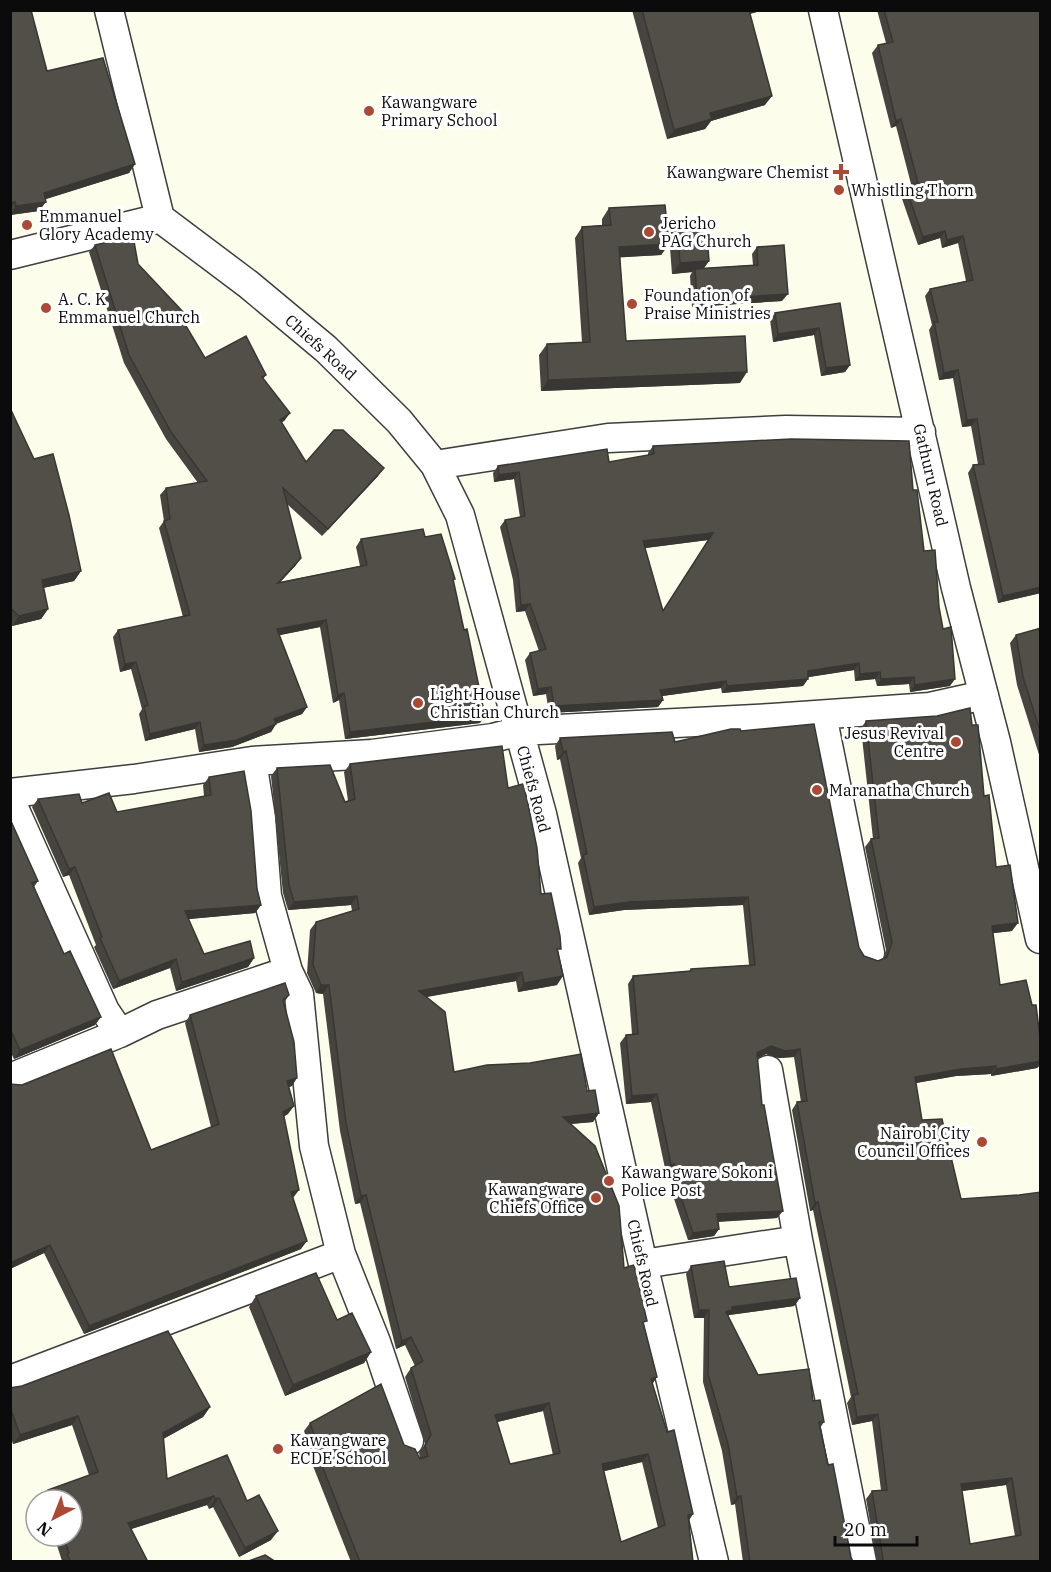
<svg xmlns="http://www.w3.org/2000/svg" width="1051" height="1572" font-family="'IBM Plex Serif',serif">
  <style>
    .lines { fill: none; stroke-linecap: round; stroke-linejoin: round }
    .minor-casing { stroke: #3e3e3e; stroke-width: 31 }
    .minor { stroke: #fff; stroke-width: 28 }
    .wall { fill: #47443f; fill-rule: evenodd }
    .shaded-wall { fill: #393733 }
    .building { fill: #524f49; stroke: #393733; stroke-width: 1.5; fill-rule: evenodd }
    .poi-dot { fill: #aa4934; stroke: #fff; stroke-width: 2 }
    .labels { text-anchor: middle; stroke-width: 6; stroke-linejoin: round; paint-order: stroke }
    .poi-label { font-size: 16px; fill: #0b0b0b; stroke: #fff; text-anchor: start }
    .street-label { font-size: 16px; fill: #0b0b0b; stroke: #fff }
  </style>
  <rect width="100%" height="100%" fill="#fcfdeb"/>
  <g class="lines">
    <defs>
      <path id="minor" d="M109 10 160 218
        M823 10 956 588 996 742 1040 939
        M10 255 160 218 248 284 326 349 399 421 435 465 460 515 542 814 643 1264 714 1562
        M435 465 608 438 786 430 921 432
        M822 715 870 953
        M10 793 134 779 252 761 372 754 493 738 519 731 772 718 930 707 984 695
        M10 799 105 1011 120 1033 10 1078
        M120 1033 157 1015 288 971
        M768 1070 798 1240 862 1562
        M341 1254 376 1342 409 1441
        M643 1264 798 1240
        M10 1380 341 1254 314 1146 299 994 288 971 267 896 261 818 252 761"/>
    </defs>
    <use href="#minor" class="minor-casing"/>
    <use href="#minor" class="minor"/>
  </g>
  <path class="wall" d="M10 10 47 71 135 164 129 173 45 199 39 211 10 215Z
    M632 10H764L750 14 765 105 711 121 705 129 667 139Z
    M877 10H1041V593L998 603 968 473 973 465 978 464 971 426 962 427 953 378 939 380 929 330 932 325 925 296 930 289 966 281 958 243 942 248 940 238 918 245 900 193 905 186 911 184 896 126 891 128 872 53 878 45 886 43Z
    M609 208 669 244 661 255 620 257 626 341 740 383 541 391 539 355 547 344 582 342 575 238 582 227 602 225V219Z
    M677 224 709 261 704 268 753 265 752 254 757 247 782 301 692 307 690 276 692 272 672 274 669 235Z
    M95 245 138 264 181 318 205 358 266 375 263 379 285 420 281 423 306 462 378 476 322 536 287 504 296 565 280 582 360 566 356 547 361 539 425 537 453 581 480 723 345 739 339 700 333 703 320 627 279 635 307 707 302 714 276 724 271 732 232 747 199 752 195 729 145 741 139 714 142 709 131 669 120 672 113 637 118 630 183 617 159 528 164 521 160 495 166 488 198 483 166 439 124 363 89 252Z
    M840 303 850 365 845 372 821 376 814 335 773 342 770 320 775 313Z
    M10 408 81 571 74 581 43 588 48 609 41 619 12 626 10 625Z
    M653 446 913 490 924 551 939 607 950 686 910 692 909 684 877 686 875 679 855 681 854 670 808 677V679L803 686 722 693 721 688 662 696 663 700 658 707 549 713 546 694 533 696 525 660 530 653 539 651 525 611 516 612 513 580 500 527 505 520 520 517 514 479 494 482 493 473 498 466 609 462 648 455V453ZM708 540 663 611 645 548Z
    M1041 628V761L1017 685 1010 643 1016 635Z
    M866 721 972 725 996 867 1012 931 993 933 1000 985 1041 1045V1064L1037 1068 991 1076V1074L956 1076 916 1083 922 1120 1041 1562H877L866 1499 872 1491 881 1490 872 1421 852 1425 847 1403 851 1397 813 1210 810 1211 792 1110 797 1102H801L794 1057 779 1058 766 1054 757 1058 762 1105 777 1218 718 1222 719 1229 714 1236 688 1240 671 1190 668 1172 666 1173 651 1102 626 1104 620 1043 626 1035 632 1034 628 984 633 976 689 971 691 969 749 965 743 905 624 910 589 915 578 863 581 858 560 759 557 760 555 746 560 738 675 742 741 731 864 956 878 961 883 959 886 950 865 847 871 839H873L861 728ZM1006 1485 1015 1536 970 1544 962 1491Z
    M350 764 508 788 558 953 557 985 518 992 516 981 427 997 454 1072 587 1091 599 1113 593 1122 571 1124 644 1325 657 1377 652 1384 689 1521 693 1562H351L313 1466 315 1462 304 1431 310 1423 404 1445 420 1459 419 1453 425 1444 405 1377 411 1368 415 1366 405 1345 396 1349 360 1203 355 1204 340 1131 323 994 316 993 307 973 310 930 316 922 352 911 351 905 288 910 283 893 271 776 277 768 345 802 348 801 344 772ZM543 1411 553 1455 510 1464 497 1422ZM642 1462 658 1528 621 1542 604 1471Z
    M209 777 257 889 261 905 255 913 188 919 204 954 254 958 248 967 176 991 170 968 113 989 94 947 96 945 69 875 63 877 32 807 38 799 82 803 117 812 204 796 203 785Z
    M10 819 38 881 34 887 95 1025 14 1059 10 1051Z
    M289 995 284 1003 292 1086 289 1087 288 1114 283 1116 293 1198 301 1249 84 1334 44 1253 10 1269V1084L151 1150 211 1127 185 1023 190 1015Z
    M691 1266 729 1287 800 1298 794 1306 729 1315 728 1316 758 1375 813 1401 824 1422 820 1428 851 1557 853 1562H743L735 1504 731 1505 722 1451 703 1382 704 1318H694L686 1274Z
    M256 1296 337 1320 371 1352 364 1363 285 1396 249 1307Z
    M10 1388 210 1407 203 1417 163 1439 167 1479 247 1501 271 1540 239 1557 213 1507 209 1509 207 1505 131 1529 148 1562H61L62 1561 54 1536H72V1500L41 1499 48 1490 89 1475 72 1425 13 1444 10 1436Z"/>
  <path class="shaded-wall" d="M745 10H764L741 16Z
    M772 96 765 105 711 121 705 129 667 139 674 130 710 113Z
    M901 119 896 126 891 128 896 121Z
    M135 164 129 173 37 202 44 193Z
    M15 202 10 208V203Z
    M46 202 39 211 10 215 16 206Z
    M945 231 940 238 918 245 923 237Z
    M963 236 958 243 942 248 947 240Z
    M669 244 661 255 611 258 619 247Z
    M709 261 701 272 695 269 692 272 672 274 680 263Z
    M788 294 782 301 692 307 697 300Z
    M819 328 814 335 773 342 778 334Z
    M850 365 845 372 821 376 826 368Z
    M958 370 953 378 939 380 944 373Z
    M747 372 740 383 541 391 548 380Z
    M290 413 285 420 275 428 280 420Z
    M977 419 971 426 962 427 967 420Z
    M384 468 378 476 322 536 328 529Z
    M519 472 514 479 494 482 499 475Z
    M713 533 708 540 638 549 643 541Z
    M301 558 296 565 273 590 278 583Z
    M81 571 74 581 34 590 42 580Z
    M1041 587V593L998 603 1003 596Z
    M530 604 525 611 516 612 521 605Z
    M48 609 41 619 12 626 19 616Z
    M326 620 320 627 271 637 277 629Z
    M136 662 131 669 120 672 125 664Z
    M859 663 854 670 803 678 808 671Z
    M880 672 875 679 855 681 860 674Z
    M914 677 909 684 877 686 881 679Z
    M808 679 803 686 722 693 727 686Z
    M955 679 950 686 910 692 915 685Z
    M726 681 721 688 655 697 660 690Z
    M551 687 546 694 533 696 538 689Z
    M344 693 339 700 333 703 338 695Z
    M663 700 658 707 549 713 554 706Z
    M307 707 302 714 269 726 274 719Z
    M485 716 480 723 345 739 350 732Z
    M200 722 195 729 145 741 150 734Z
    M276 724 271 732 232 747 199 752 204 745Z
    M566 751 560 759 557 760 563 752Z
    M75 867 69 875 63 877 69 869Z
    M357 896 351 905 288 910 294 902Z
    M748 897 743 905 624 910 589 915 594 907 629 902Z
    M261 905 255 913 179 920 185 911Z
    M1018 923 1012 931 986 934 992 926Z
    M254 958 248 967 176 991 182 982Z
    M176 959 170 968 113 989 119 981Z
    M522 972 516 981 414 999 419 991Z
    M563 976 557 985 518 992 524 983Z
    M321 985H329L323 994 316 993Z
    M101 1017 95 1025 14 1059 20 1050Z
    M771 1046 800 1049 794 1057 779 1058 766 1054 752 1061 757 1053Z
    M1041 1061V1064L1037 1068 991 1076 996 1069Z
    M996 1066 991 1074 956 1076 910 1084 915 1077 961 1069Z
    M297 1078 292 1086 281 1089 287 1081Z
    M657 1094 651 1102 626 1104 632 1096Z
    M294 1106 288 1114 277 1121 283 1112Z
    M599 1113 593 1122 557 1125 563 1117Z
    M674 1164 668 1172 666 1173 671 1165Z
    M299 1190 293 1198 291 1192Z
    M366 1195 360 1203 355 1204 361 1196Z
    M818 1202 813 1210 810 1211 815 1203Z
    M783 1211 777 1218 711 1222 717 1214Z
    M719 1229 714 1236 688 1240 693 1233Z
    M307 1241 301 1249 84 1334 89 1326Z
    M50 1245 44 1253 10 1269V1263Z
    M800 1298 794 1306 729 1315 727 1318 726 1312 732 1307Z
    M699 1310H709L704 1318H694Z
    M411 1337 405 1345 396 1349 402 1341Z
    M371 1352 364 1363 285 1396 293 1385Z
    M657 1377 651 1386V1379Z
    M549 1403 543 1411 489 1424 495 1415Z
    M210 1407 203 1417 156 1443 163 1433Z
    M878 1414 872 1421 852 1425 857 1417Z
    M78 1416 72 1425 13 1444 20 1435Z
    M648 1454 642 1462 597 1473 602 1464Z
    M1012 1478 1006 1485 955 1492 961 1484Z
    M214 1496 207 1505 122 1532 128 1523Z
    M741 1496 735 1504 731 1505 737 1497Z
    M219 1498 213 1507 209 1509 215 1499Z
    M693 1514 688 1522V1515Z
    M278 1531 271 1540 239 1557 245 1548Z"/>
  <path class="building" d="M10 10H31L47 71 103 58 135 164 44 193 46 202 16 206 15 202 10 203Z
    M642 10H749L772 96 710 113 712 119 674 130Z
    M884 10H1041V587L1003 596 973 465 984 464 977 419 967 420 958 370 944 373 934 322H938L930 289 973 280 963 236 947 240 945 231 923 237 905 186 918 183 901 119 896 121 878 45 893 42Z
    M665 205 669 244 619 247 626 341 745 336 747 372 548 380 547 344 590 342 582 227 611 225 609 208Z
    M706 222 709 261 680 263 677 224Z
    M133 236 138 264 184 313 180 316 205 358 246 336 266 375 262 377 290 413 280 420 306 462 334 430H343L384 468 328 529 283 488 301 558 278 583 367 565 361 539 423 529 425 537 441 534 455 579H453L464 630 467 629 485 716 350 732 344 693 338 695 326 620 277 629 307 707 274 719 276 724 237 740 204 745 200 722 150 734 144 707 148 705 136 662 125 664 118 630 190 615 164 521 170 519 166 488 207 481 171 432 129 355 95 245Z
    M784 245 788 294 697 300 695 269 758 265 757 247Z
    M840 303 850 365 826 368 819 328 778 334 775 313Z
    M10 408 34 459 53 454 69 515 81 571 42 580 48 609 19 616 10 608Z
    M791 439 909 441 913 490H917L924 551 935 550 939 607 943 629 951 627 955 679 915 685 914 677 881 679 880 672 860 674 859 663 808 671V679L727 686 726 681 660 690 663 700 554 706 551 687 538 689 530 653 546 649 530 604 521 605 518 573 505 520 525 516 519 472 499 475 498 466 607 449 609 462 654 454 653 446ZM713 533 663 611 643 541Z
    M1041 628V734L1023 677 1016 635Z
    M970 708 972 725H978L984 796 989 795 996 867 1010 865 1018 923 992 926 1000 985 1026 980 1032 1005H1036L1041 1045V1061L996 1069V1066L961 1069 915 1077 922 1120 942 1119 961 1199 1019 1195 1041 1192V1562H881L883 1559 872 1491 887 1490 878 1414 857 1417 853 1395 858 1394 818 1202 815 1203 797 1102 807 1101 800 1049 785 1051 771 1046 757 1053 762 1105H764L783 1211 717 1214 719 1229 693 1233 676 1182 674 1164 671 1165 657 1094 632 1096 626 1035 638 1034 633 976 691 971V969L755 965 748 897 629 902 594 907 583 855 587 854 566 751 563 752 560 738 672 732 675 742 731 729H740L741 731 814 724 859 948 864 956 878 961 887 957 892 942 871 839 879 838 866 721 937 716ZM1012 1478 1021 1535 970 1544 961 1484Z
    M502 746 508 788 523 784 527 799 537 848 541 894 551 893 560 936 561 949H557L563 976 524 983 522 972 419 991 445 1012 454 1072 487 1065 530 1063 581 1054 587 1091 595 1090 599 1113 563 1117 595 1146 619 1206 624 1268 634 1265 647 1321 643 1322 657 1377 651 1379 667 1432 674 1430 693 1514 688 1515 693 1562H360L319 1458 322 1456 310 1423 381 1384 404 1445 415 1449 420 1459 428 1456 425 1445 431 1435 411 1368 423 1361 411 1337 402 1341 366 1195 361 1196 346 1123 329 985H321L313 965 316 922 359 909 357 896 294 902 289 885 277 768 330 765 345 802 355 799 350 764ZM549 1403 560 1453 510 1464 495 1415ZM648 1454 665 1525 621 1542 602 1464Z
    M244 771 251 811 257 889 261 905 185 911 204 954 250 941 254 958 182 982 176 959 119 981 100 938 102 937 75 867 69 869 38 799 79 794 82 803 109 793 117 812 211 795 209 777Z
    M10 819 38 881 32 883 64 954 70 951 101 1017 20 1050 10 1029Z
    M285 983 289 995 283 1000 294 1042 297 1078 287 1081 294 1106 283 1112 299 1190 291 1192 307 1241 89 1326 50 1245 10 1263V1084L22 1085 111 1049 151 1150 219 1124 190 1015Z
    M724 1261 729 1287 796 1278 800 1298 732 1307V1310L726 1312 758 1375 809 1369 813 1401 820 1400 824 1422H819L828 1465 833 1464 851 1557 853 1562H750L741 1496 737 1497 728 1444 708 1374 709 1310H699L691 1266Z
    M316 1273 337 1320 352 1313 371 1352 293 1385 256 1296Z
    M168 1331 210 1407 163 1433 167 1479 227 1455 247 1501 259 1495 278 1531 245 1548 219 1498 215 1499 214 1496 128 1523 148 1562H71L67 1554 69 1553 63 1536H72V1500H51L48 1490 98 1472 78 1416 20 1435 10 1407V1388L22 1386Z
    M265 1555 276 1562H246Z"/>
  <g class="poi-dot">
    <circle cx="369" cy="111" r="6"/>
    <path d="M838 163h6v6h6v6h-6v6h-6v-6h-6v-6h6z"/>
    <circle cx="839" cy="190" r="6"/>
    <circle cx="27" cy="225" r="6"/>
    <circle cx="649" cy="232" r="6"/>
    <circle cx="632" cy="304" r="6"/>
    <circle cx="46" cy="308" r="6"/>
    <circle cx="418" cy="703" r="6"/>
    <circle cx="956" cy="742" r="6"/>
    <circle cx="817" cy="790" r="6"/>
    <circle cx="982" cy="1142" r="6"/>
    <circle cx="609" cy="1181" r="6"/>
    <circle cx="596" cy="1198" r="6"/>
    <circle cx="278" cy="1449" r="6"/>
  </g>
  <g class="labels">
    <g class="poi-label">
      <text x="381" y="108">Kawangware<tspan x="381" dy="18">Primary School</tspan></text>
      <text x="829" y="178" text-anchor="end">Kawangware Chemist</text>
      <text x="851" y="196">Whistling Thorn</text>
      <text x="39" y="222">Emmanuel<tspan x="39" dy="18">Glory Academy</tspan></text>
      <text x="661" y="229">Jericho<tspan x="661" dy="18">PAG Church</tspan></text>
      <text x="644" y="301">Foundation of<tspan x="644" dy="18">Praise Ministries</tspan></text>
      <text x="58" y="305">A. C. K<tspan x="58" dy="18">Emmanuel Church</tspan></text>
      <text x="430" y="700">Light House<tspan x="430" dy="18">Christian Church</tspan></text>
      <text x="944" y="739" text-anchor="end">Jesus Revival<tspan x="944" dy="18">Centre</tspan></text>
      <text x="829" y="796">Maranatha Church</text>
      <text x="970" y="1139" text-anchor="end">Nairobi City<tspan x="970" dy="18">Council Offices</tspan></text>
      <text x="621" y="1178">Kawangware Sokoni<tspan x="621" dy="18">Police Post</tspan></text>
      <text x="584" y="1195" text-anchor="end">Kawangware<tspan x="584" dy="18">Chiefs Office</tspan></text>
      <text x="290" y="1446">Kawangware<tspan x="290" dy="18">ECDE School</tspan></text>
    </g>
    <g class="street-label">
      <text transform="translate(321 347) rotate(42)" y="6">Chiefs Road</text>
      <text transform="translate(931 475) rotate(77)" y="6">Gathuru Road</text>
      <text transform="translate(534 789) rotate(75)" y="6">Chiefs Road</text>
      <text transform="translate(643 1263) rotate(77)" y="6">Chiefs Road</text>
    </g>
  </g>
  <rect width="1051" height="1572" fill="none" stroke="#0b0b0b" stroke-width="24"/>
  <g transform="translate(54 1518) rotate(222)"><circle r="28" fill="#ffffff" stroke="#9d9d9d" stroke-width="1.5"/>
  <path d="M0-4.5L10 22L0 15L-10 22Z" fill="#aa4934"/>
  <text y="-9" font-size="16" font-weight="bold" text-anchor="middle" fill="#0b0b0b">N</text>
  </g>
  <path d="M835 1536v9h82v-9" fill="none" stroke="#0b0b0b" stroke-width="3"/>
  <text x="844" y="1536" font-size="18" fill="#0b0b0b" stroke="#ffffff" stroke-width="4.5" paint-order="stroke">20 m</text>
</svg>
